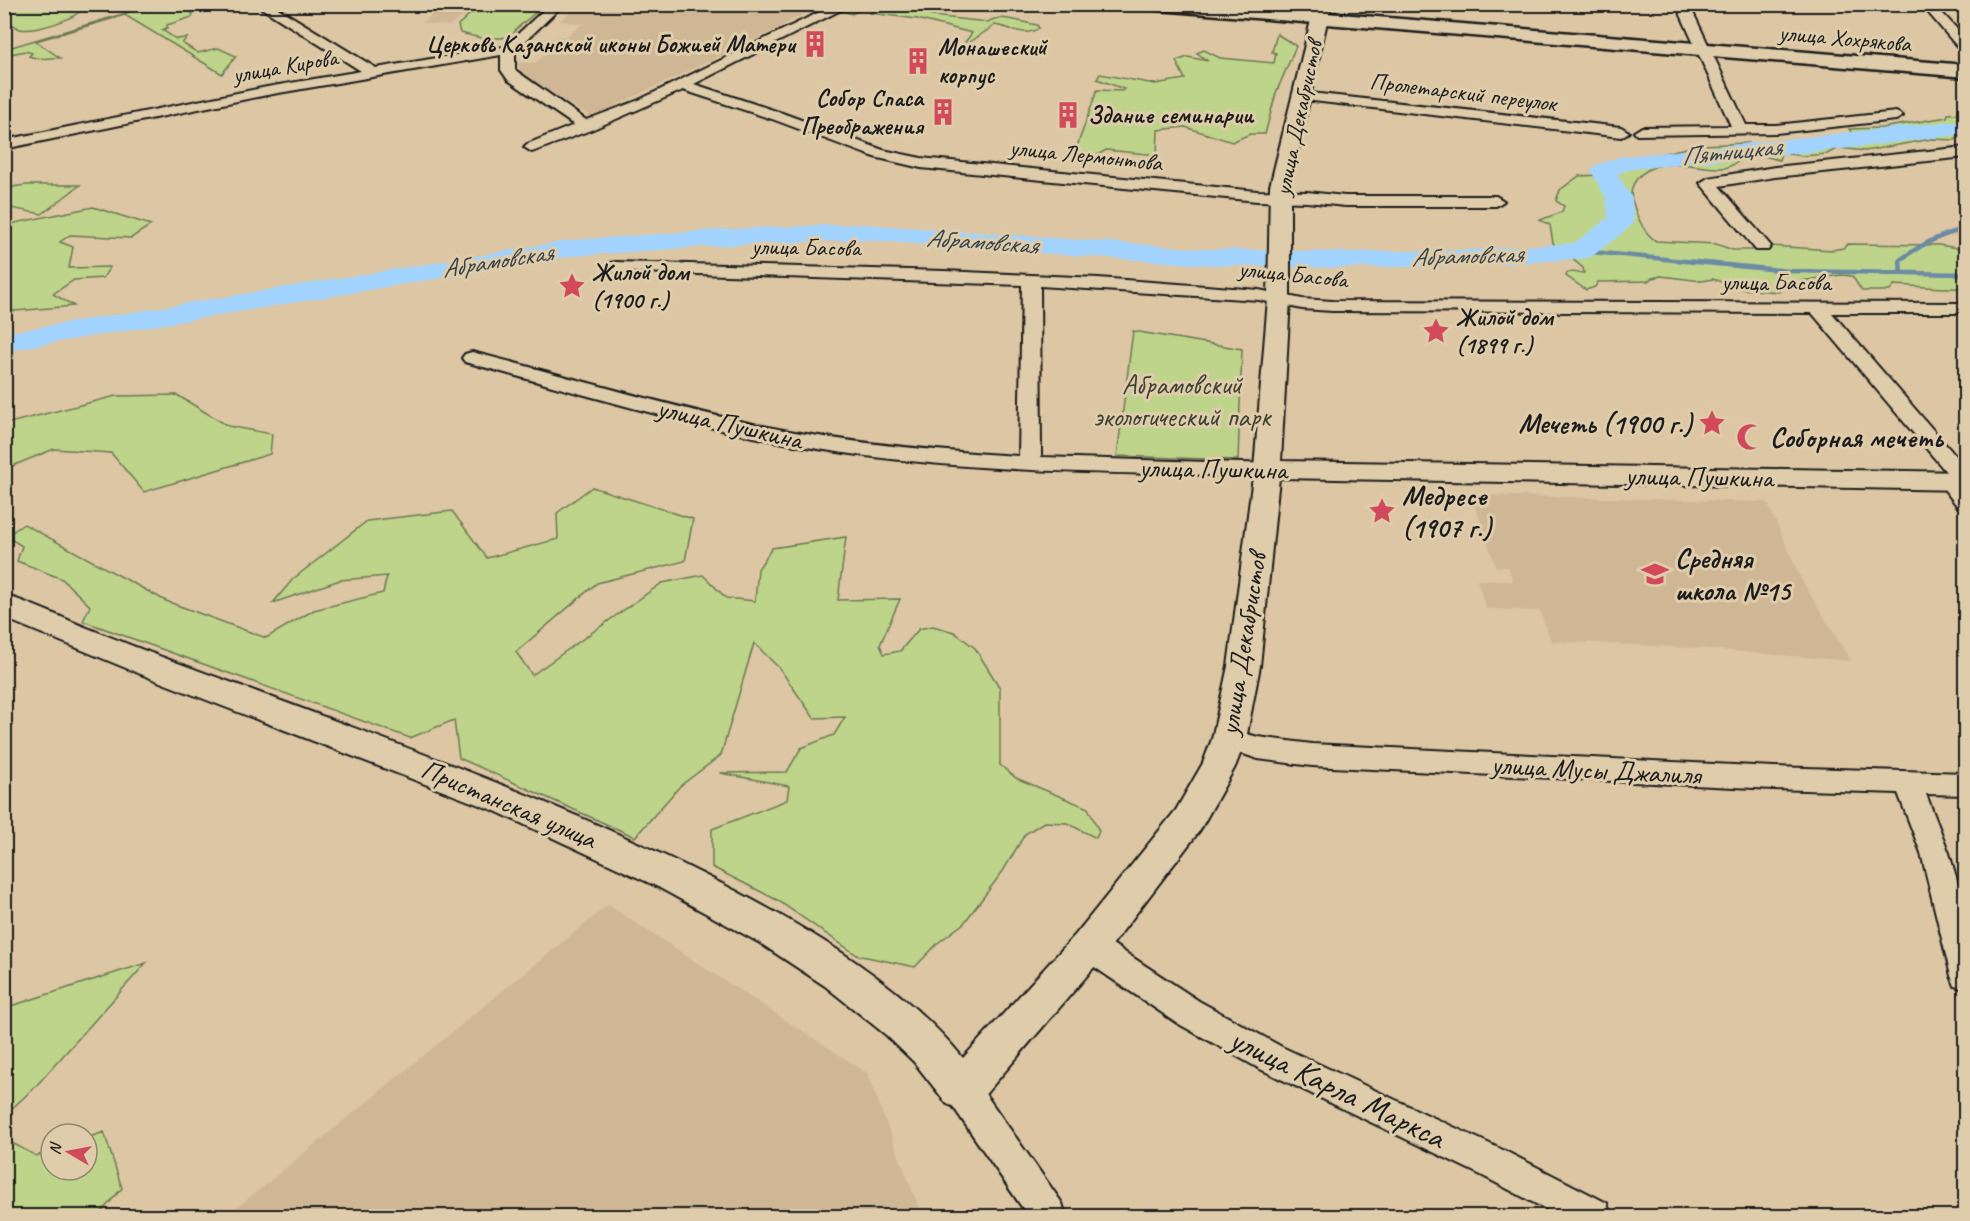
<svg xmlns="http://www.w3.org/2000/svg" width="1970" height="1221" font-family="Caveat,sans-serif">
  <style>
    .built { fill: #cfb795 }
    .green { fill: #bdd48a; stroke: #6c7853; stroke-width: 1.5 }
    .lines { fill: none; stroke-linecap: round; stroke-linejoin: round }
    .stream { stroke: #6c8aa4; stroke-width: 4.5 }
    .river { fill: #a2d3ff; fill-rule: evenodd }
    .minor-casing { stroke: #1c1c1c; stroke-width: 4 }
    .tertiary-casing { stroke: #1c1c1c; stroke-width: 4 }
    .secondary-casing { stroke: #1c1c1c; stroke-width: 5 }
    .minor { fill: #deccaa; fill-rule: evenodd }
    .tertiary { fill: #deccaa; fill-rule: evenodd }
    .secondary { fill: #deccaa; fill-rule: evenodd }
    .labels { text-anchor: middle; stroke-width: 6; stroke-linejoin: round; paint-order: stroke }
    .far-street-label { font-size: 24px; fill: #1c1c1c; stroke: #deccaa }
    .far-poi-label { font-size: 24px; font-weight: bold; fill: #1c1c1c; stroke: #deccaa; text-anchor: start }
    .far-water-label { font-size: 26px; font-style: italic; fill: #374149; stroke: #deccaa }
    .park-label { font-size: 28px; fill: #3c4132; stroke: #deccaa }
    .street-label { font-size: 28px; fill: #1c1c1c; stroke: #deccaa }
    .poi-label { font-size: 28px; font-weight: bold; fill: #1c1c1c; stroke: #deccaa; text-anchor: start }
    .near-street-label { font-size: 33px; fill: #1c1c1c; stroke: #deccaa }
  </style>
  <rect width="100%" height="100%" fill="#dcc6a3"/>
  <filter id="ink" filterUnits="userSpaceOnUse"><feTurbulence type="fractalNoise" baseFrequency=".0167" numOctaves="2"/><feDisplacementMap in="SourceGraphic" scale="12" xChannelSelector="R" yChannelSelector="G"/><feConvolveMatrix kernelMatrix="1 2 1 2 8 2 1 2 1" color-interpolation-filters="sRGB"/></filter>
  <g filter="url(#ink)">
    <path class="built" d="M366 5 480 4V5L449 26 422 23 433 14 404 7 382 13Z
      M579 5H821L773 31 591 117 528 79 520 71 518 64 521 62 535 63 549 51 542 50 543 45 558 36 566 37 582 24 560 21Z
      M1471 495 1767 502 1802 581 1851 661 1695 648 1551 641 1540 611 1486 609 1477 580 1513 581 1508 567H1496Z
      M608 905 867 1073 922 1216H227Z"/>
    <path class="green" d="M76 4 82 8C76 20 33 32 20 29 16 28 9 21 5 18V5Z
      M156 4H179L193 14 192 17 167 25V28L162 30 176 39 187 38 182 43 198 53 218 48 236 56 222 74 125 15 36 41 60 58C48 57 40 61 29 56L32 53 26 51 5 55V49Z
      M854 5H954L941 7H918L932 16 988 22C1000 13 1023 23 1037 25L1039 28C1025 38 1010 27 995 25L960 49 972 33 917 19 870 13 878 6 863 8 852 14 843 11Z
      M490 6 509 10 541 8 516 29 512 37 485 39 460 33 458 25 470 14Z
      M1277 34 1296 46 1276 93 1265 134H1250L1232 142 1185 127 1158 130 1157 155 1106 150 1088 161 1073 158 1097 90 1122 91 1124 89 1097 79 1100 74 1155 84 1185 79 1176 61 1188 57 1208 61 1197 53 1204 50 1220 58 1274 63 1276 53 1272 52Z
      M1965 113V131L1955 140 1931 139 1865 151 1838 148 1827 154 1803 156 1781 153 1779 160 1753 153C1744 157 1733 167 1724 168 1696 169 1656 153 1636 180 1630 189 1630 196 1634 206 1637 218 1645 234 1656 241L1716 244 1733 250H1752L1770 246 1832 250 1843 248 1848 244 1939 245 1957 248 1965 253V288C1942 289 1918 286 1894 285L1890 291H1862L1852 276 1841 275 1801 281 1800 285 1784 286 1779 292 1742 289 1713 279 1702 281 1661 276 1652 278 1648 281 1598 282 1595 287 1586 290 1566 276 1568 272 1584 273 1583 268 1553 243 1550 225 1540 220 1562 212 1564 206 1556 201 1560 190 1579 176 1602 175 1617 171 1610 167 1612 164 1701 145 1749 143 1768 154 1764 144 1777 145 1793 141 1803 142 1855 136 1849 129 1881 128 1947 117 1948 114Z
      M26 185H80L42 214 5 207V188Z
      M93 207 151 225 131 238 70 235 60 242 73 247 69 268 110 267 103 278 74 280 53 294 74 306 15 311 5 308V225Z
      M1133 331 1242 349 1238 460 1117 456Z
      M177 395 228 426 272 434 270 454 144 492 111 453 54 449 5 469V424L116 396Z
      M592 487 693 519 685 561 597 583 516 652 532 675 662 583 703 575 726 598 755 601 758 569 772 548 846 537 838 600 900 599 880 645 884 654 900 651 919 629 933 626 954 632 975 648 1000 688V765L1016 778 1088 808 1099 831 1096 838 1067 823 1044 822 1025 834 1003 871 964 923 939 942 915 967 857 955 777 900 712 867V829L787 800 789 786 720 773 787 772 801 748 834 735 845 717 814 718 780 669 754 643 721 755 680 786 635 837 459 758 454 720 410 738 83 621 90 606 62 579 17 561 22 546 6 536 24 524 166 601 266 638 314 610 383 593 387 576 340 580 273 603 293 579 367 521 452 511 487 558 558 539 557 513Z
      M146 963 36 1086 5 1115V997L11 1006Z
      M104 1132 122 1188 98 1216H5V1139L36 1156 51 1151V1170H87V1138Z"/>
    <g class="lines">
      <path class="stream" d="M1581 251 1789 271 1966 274
        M1901 273 1900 260C1920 245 1941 234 1966 229"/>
      <path class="river" d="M1966 120V134L1842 149 1632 169 1617 174 1632 198 1634 221 1630 227 1591 257 1581 259 1471 266 1344 268 1206 265 863 240 730 245 573 256 4 351V333L573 240 730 229 863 224 1206 249 1344 252 1471 250 1574 243 1608 218 1606 198 1591 171 1594 166 1619 157Z"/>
      <defs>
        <path id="minor" d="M135 4H152L144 9H136Z
          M255 4H271L376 68 504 47 550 4H564L515 51V70L586 120 639 100 836 4H853L694 84 782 113 883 150 921 158 1257 191 1307 192 1345 196H1496L1504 201 1496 206H1345L1307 202 1257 201 921 168 874 157 772 119 683 90 591 130 532 152 524 147 527 144 574 125 508 80 501 70V55L267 95 4 149V140L267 87 361 71Z
          M1676 4H1689L1746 125H1776L1896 112 1903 116 1896 120 1776 133 1637 135 1634 132 1642 127 1731 126Z
          M1921 4H1934L1966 39V52L1961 51Z
          M1301 92 1621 127 1629 132 1621 137 1296 99 1294 96Z
          M1966 147V157L1775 177 1719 186 1771 246 1768 250H1756L1700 183 1708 178 1775 167Z
          M616 262 944 271 1098 278 1259 290 1302 299 1332 301 1966 303V313H1832L1966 468V509L1958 507 1937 480 1940 475 1947 473 1812 313 1332 311 1302 309 1259 300 1040 286 1041 457 1275 464 1278 469 1275 474 1267 476C1111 473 954 473 800 446 687 426 576 392 465 362L462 358 465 354 472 352C568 376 662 405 758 425 844 443 932 451 1019 456L1022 285 610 271 607 267 610 263Z
          M1229 729 1258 737 1312 744 1774 767 1966 773V795L1926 794 1949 853 1966 911V990L1955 986 1951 976 1921 853 1898 793 1774 789 1312 766 1258 759 1220 746 1216 739 1220 732Z
          M1089 932 1100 936 1199 1001 1282 1047 1505 1151 1607 1203 1611 1216H1559L1481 1175 1260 1069 1177 1023 1078 956 1074 946 1078 936Z
          M962 1074 974 1078 1062 1203 1066 1216H1028L950 1102 946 1090 950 1078Z"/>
        <path id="tertiary" d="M1315 4H1331L1290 186V299L1281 461 1966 472V490L1279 478 1260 666 1246 739 1235 767 1200 830 1102 958 977 1104 962 1110 947 1104 914 1062 886 1035 825 986 760 943 658 887 495 811 160 682 4 618V595C37 605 68 621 100 633 147 652 194 669 241 686 408 748 576 808 734 890 817 934 903 985 963 1058L1076 934 1176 810 1203 763 1212 739 1228 666 1254 469 1268 299 1270 186Z"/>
        <path id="secondary" d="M1139 4H1217L1966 65V77L1147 9Z"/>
      </defs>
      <use href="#minor" class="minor-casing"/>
      <use href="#tertiary" class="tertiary-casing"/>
      <use href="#secondary" class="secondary-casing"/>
      <use href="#minor" class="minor"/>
      <use href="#tertiary" class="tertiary"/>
      <use href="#secondary" class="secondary"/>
    </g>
  </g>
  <defs>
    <symbol id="building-bare" viewBox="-9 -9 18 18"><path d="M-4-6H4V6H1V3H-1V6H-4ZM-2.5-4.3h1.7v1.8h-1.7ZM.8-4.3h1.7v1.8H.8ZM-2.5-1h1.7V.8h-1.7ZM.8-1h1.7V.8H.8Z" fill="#d1495b" stroke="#deccaa" stroke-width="2.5" paint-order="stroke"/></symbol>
    <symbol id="sight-bare" viewBox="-9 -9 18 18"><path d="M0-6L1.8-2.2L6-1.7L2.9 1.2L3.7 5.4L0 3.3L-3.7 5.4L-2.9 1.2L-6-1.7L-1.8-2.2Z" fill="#d1495b" stroke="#deccaa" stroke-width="2.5" paint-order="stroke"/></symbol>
    <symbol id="mosque-bare" viewBox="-9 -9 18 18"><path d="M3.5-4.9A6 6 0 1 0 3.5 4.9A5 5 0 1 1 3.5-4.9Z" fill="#d1495b" stroke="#deccaa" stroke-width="2.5" paint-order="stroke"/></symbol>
    <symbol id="school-bare" viewBox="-9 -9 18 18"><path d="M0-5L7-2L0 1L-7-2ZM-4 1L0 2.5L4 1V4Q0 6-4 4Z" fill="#d1495b" stroke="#deccaa" stroke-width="2.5" paint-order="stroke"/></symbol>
  </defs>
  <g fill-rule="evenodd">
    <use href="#building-bare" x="796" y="25" width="38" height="38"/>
    <use href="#building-bare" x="899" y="42" width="38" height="38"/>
    <use href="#building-bare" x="924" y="93" width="38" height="38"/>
    <use href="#building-bare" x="1049" y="96" width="38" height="38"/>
    <use href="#sight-bare" x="553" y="267" width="38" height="38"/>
    <use href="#sight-bare" x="1417" y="312" width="38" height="38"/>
    <use href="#sight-bare" x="1693" y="404" width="38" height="38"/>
    <use href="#mosque-bare" x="1731" y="418" width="38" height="38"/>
    <use href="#sight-bare" x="1363" y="492" width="38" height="38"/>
    <use href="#school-bare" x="1636" y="555" width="38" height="38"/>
  </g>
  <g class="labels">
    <g class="far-street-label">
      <text transform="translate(1845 38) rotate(5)" y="8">улица Хохрякова</text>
      <text transform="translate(285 66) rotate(-10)" y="8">улица Кирова</text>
      <text transform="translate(1463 92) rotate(7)" y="8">Пролетарский переулок</text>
      <text transform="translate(1298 118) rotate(-78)" y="8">улица Декабристов</text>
      <text transform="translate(1086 155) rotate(6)" y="8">улица Лермонтова</text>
      <text transform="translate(806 247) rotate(1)" y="8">улица Басова</text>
      <text transform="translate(1293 274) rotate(6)" y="8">улица Басова</text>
      <text x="1776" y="290">улица Басова</text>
    </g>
    <g class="far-poi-label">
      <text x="795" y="52" text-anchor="end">Церковь Казанской иконы Божией Матери</text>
      <text x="938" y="55">Монашеский<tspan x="938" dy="28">корпус</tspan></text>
      <text x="923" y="106" text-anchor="end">Собор Спаса<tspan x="923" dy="28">Преображения</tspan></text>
      <text x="1088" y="123">Здание семинарии</text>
      <text x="592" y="280">Жилой дом<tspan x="592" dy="28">(1900 г.)</tspan></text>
      <text x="1456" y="325">Жилой дом<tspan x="1456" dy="28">(1899 г.)</tspan></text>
    </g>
    <g class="far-water-label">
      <text transform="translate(1731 151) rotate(-6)" y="9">Пятницкая</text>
      <text transform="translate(982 241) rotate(4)" y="9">Абрамовская</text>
      <text transform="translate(1467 255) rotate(-2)" y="9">Абрамовская</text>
      <text transform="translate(497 260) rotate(-9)" y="9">Абрамовская</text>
    </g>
    <g class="park-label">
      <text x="1182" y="394">Абрамовский<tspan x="1182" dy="32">экологический парк</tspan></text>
    </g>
    <g class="street-label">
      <text transform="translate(730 423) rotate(13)" y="10">улица Пушкина</text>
      <text transform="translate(1213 468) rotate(1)" y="10">улица Пушкина</text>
      <text transform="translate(1699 476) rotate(1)" y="10">улица Пушкина</text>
      <text transform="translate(1242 644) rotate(-81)" y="10">улица Декабристов</text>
      <text transform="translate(1596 769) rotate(3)" y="10">улица Мусы Джалиля</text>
      <text transform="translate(509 803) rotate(23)" y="10">Пристанская улица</text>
    </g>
    <g class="poi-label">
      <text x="1692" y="433" text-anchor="end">Мечеть (1900 г.)</text>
      <text x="1770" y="447">Соборная мечеть</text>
      <text x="1402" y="505">Медресе<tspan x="1402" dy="32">(1907 г.)</tspan></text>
      <text x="1675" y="568">Средняя<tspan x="1675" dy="32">школа №15</tspan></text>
    </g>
    <g class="near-street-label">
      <text transform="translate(1338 1087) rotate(26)" y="12">улица Карла Маркса</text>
    </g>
  </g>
  <rect width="1970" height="1221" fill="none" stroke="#deccaa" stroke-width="24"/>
  <rect x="12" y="12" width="1946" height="1197" fill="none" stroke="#1c1c1c" stroke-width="2" filter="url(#ink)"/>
  <g transform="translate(69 1152) rotate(280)"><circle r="28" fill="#deccaa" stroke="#908671" stroke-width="1.5"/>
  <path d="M0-4.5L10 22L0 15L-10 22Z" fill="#d1495b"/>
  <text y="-9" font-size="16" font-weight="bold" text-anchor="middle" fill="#1c1c1c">N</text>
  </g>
</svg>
